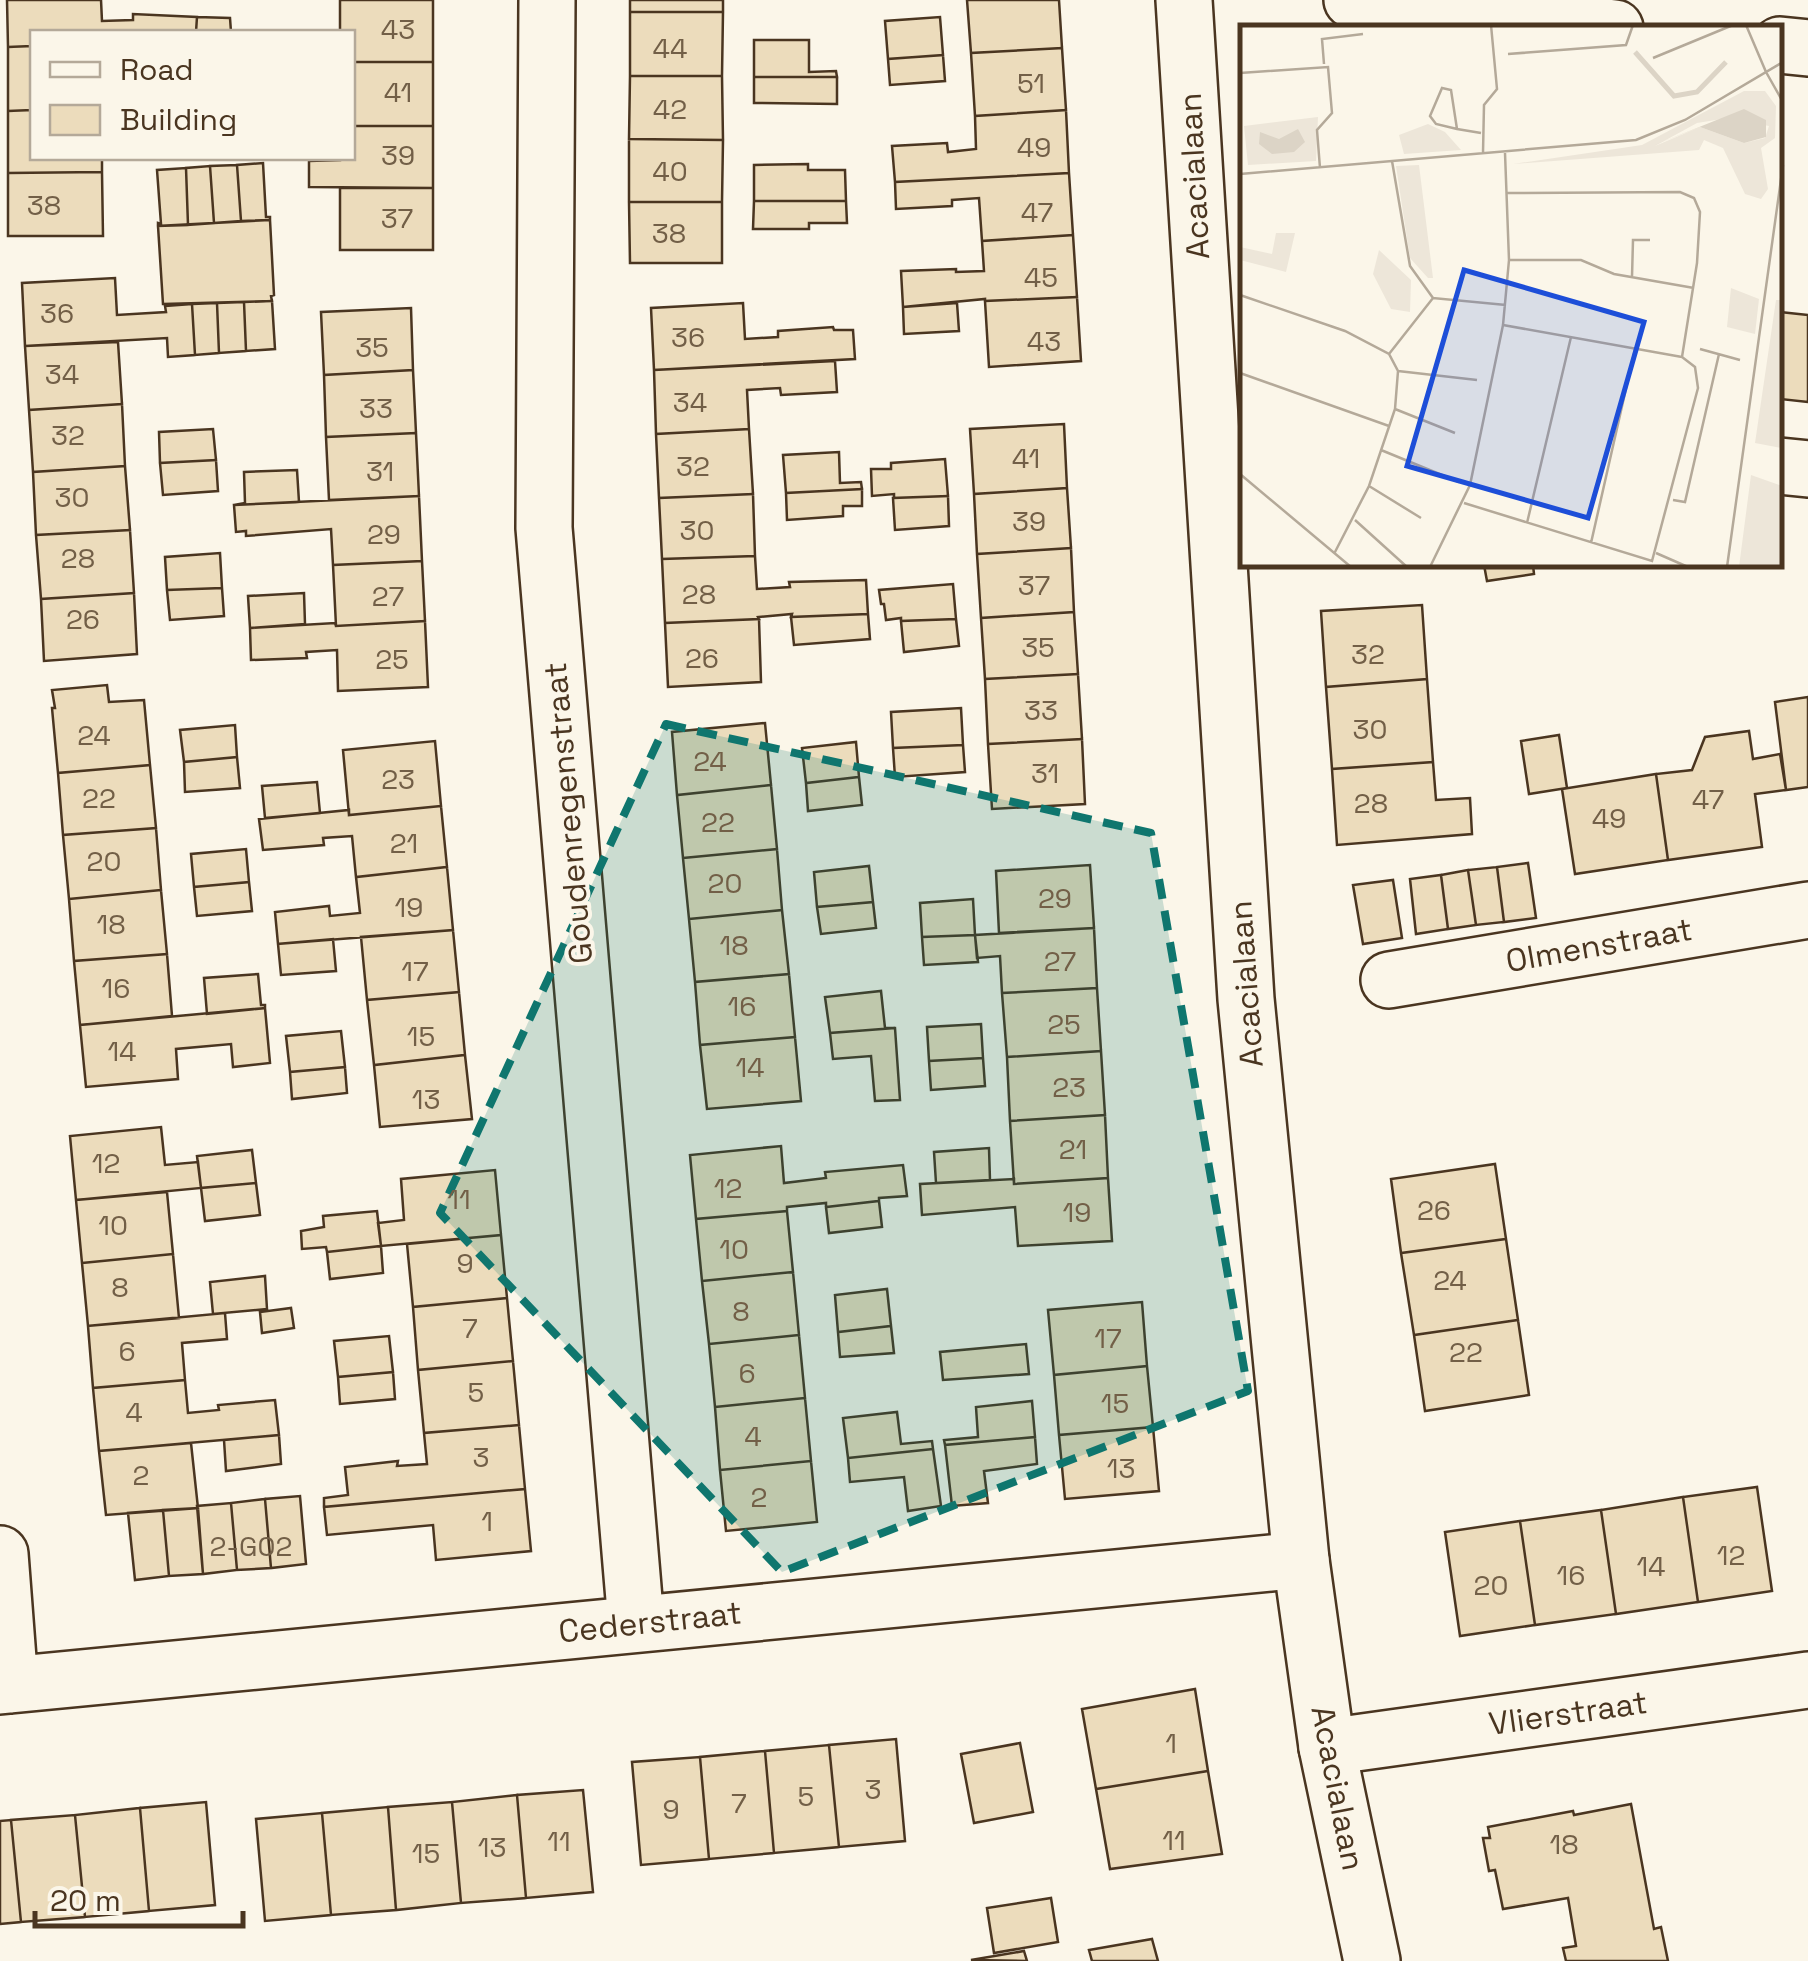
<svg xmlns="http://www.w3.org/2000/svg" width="1808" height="1961" font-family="'Space Grotesk',sans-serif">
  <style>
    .building { fill: #ecdcbc; stroke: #4a3520; stroke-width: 2.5 }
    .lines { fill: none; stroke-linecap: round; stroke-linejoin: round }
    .street-casing { stroke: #4a3520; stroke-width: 60 }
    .secondary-casing { stroke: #4a3520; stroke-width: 60 }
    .street { stroke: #fbf6e9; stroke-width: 55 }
    .secondary { stroke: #fbf6e9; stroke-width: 55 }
    .marked { fill: #0f766e; fill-opacity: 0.2; stroke: #0f766e; stroke-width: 8; stroke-dasharray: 20 12; stroke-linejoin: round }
    .labels { text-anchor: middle; stroke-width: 8; stroke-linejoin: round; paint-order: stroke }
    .number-label { font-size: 28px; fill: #725f47 }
    .street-label { font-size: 32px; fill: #4a3520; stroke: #fbf6e9 }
    .inset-river { fill: none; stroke: #dcd4c6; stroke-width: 5 }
    .inset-road { fill: none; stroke: #b4a999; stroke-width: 2.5 }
    .view { fill: #1d4ed8; fill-opacity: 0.15; stroke: #1d4ed8; stroke-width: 5 }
    .inset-edge { fill: none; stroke: #4a3520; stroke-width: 5 }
  </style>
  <rect width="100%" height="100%" fill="#fbf6e9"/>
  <path class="building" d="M7 0H101L102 21 133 20V14L197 17 196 32H32V46L8 47Z
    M340 0H433V62H352V32H340Z
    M630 0H723V12H630Z
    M967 0H1059L1062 48 971 53Z
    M630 12H723L722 76H630Z
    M197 17 230 18 231 32H196Z
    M940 17 943 55 888 59 885 21Z
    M754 40H809V72L836 71 837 77H754Z
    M32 46V110L8 111V47Z
    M1062 48 1066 110 975 116 971 53Z
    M943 55 945 81 890 85 888 59Z
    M352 62H433V126H352Z
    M630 76H722L723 140 629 139Z
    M754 77H837V104L754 103Z
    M32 110V158H102V172L8 173V111Z
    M1066 110 1069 173 895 182 892 146 947 143 948 152 976 149 975 116Z
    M352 126H433V188L309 187V161L340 160V158H352Z
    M629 139 723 140 722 202H629Z
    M263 163 266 217H270V220L241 221 237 165Z
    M808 164V170H845L846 201H754V165Z
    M237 165 241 221 214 223 210 166Z
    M210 166 214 223 188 225 186 168Z
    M186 168 188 225 158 226V223L161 224 157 170Z
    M102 172 103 236H8V173Z
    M1069 173 1073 235 982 241 979 198 952 200V206L896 209 895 182Z
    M340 188H433V250H340Z
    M754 201H846L847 223H809V229H753Z
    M629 202H722V263H630Z
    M270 220 274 295 271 296 272 301 163 304 158 226Z
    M1073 235 1077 297 985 301V299L903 307 901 271 956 269V272L984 271 982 241Z
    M115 278 117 315 166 312 165 306 192 304 195 355 168 357 167 338 25 346 22 283Z
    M1077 297 1081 361 989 367 985 301Z
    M272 301 275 349 246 351 244 302Z
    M244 302 246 351 219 353 217 303Z
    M217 303 219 353 195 355 192 304Z
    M743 303 745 339 778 337V331L833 327 834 330H853L855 359 654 370 651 308Z
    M957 303 959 331 904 334 903 307Z
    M411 308 413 370 324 375 321 312Z
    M1780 312 1808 315V402L1780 399Z
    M118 342 122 404 29 410 25 346Z
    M835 361 837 392 781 395 780 388 747 390 749 429 656 434 654 370Z
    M413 370 416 433 326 437 324 375Z
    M122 404 125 466 33 472 29 410Z
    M1064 424 1067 488 974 494 970 429Z
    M213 429 216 460 160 463 159 432Z
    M749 429 753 494 659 498 656 434Z
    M416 433 419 496 329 500 326 437Z
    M839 452 840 483 861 482 862 489 786 493 783 455Z
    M945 459 948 496 894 498V494L872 496 871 469H891V463Z
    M216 460 218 491 163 495 160 463Z
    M125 466 130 530 36 535 33 472Z
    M297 470 299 502 234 505 245 503 244 472Z
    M1067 488 1071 548 977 554 974 494Z
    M862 489V506H843V516L787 520 786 493Z
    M753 494 755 556 662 559 659 498Z
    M419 496 422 561 333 565 331 529 246 536V531L236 532 234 505Z
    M948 496 949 526 895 530 893 498Z
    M130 530 134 593 41 599 36 535Z
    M1071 548 1074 612 981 618 977 554Z
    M220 553 222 588 167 590 165 557Z
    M755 556 757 589 790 587 789 582 866 580 868 614 791 617 792 614 758 617 759 619 665 623 662 559Z
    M422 561 425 621 336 626 333 565Z
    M1484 565H1533L1534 574 1487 581Z
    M953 584 956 619 901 621V618L886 620 884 604H881L879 590Z
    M222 588 224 616 170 620 167 590Z
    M134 593 137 654 44 661 41 599Z
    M304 593 305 624 250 628 248 596Z
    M1422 605 1427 679 1326 687 1321 611Z
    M1074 612 1078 674 985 679 981 618Z
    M868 614 870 639 794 645 791 617Z
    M759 619 761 682 668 687 665 623Z
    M956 619 959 646 904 652 901 621Z
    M425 621 428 687 338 691 337 650 306 652 307 658 251 660 250 628 335 623 336 626Z
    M1078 674 1082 739 988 744 985 679Z
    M1427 679 1433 762 1332 769 1326 687Z
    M107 685 109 702 144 700 150 765 58 773 52 708H55L52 690Z
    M1808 697V787L1786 790 1775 702Z
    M961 708 963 745 893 748 891 712Z
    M765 723 771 785 677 795 672 732Z
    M235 725 237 757 184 762 180 730Z
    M1749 731 1753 759 1780 754 1786 790 1755 794 1762 847 1668 860 1656 774 1692 770 1705 737Z
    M1559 735 1567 788 1529 794 1521 741Z
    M1082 739 1085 804 992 809 988 744Z
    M435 741 441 806 349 815 343 750Z
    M856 742 859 777 806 783 802 748Z
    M963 745 965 772 895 777 893 748Z
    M237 757 240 788 185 792 184 762Z
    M1433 762 1436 800 1470 798 1472 834 1337 845 1332 769Z
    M150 765 156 828 63 835 58 773Z
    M1656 774 1668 860 1575 874 1562 789Z
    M859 777 862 805 808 811 806 783Z
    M317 782 320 813 265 818 262 786Z
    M771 785 777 849 683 858 677 795Z
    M441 806 447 867 356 877 352 836 323 838 324 845 263 850 259 819 349 810V815Z
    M156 828 161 890 69 899 63 835Z
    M246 849 249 882 194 887 191 854Z
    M777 849 782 910 689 919 683 858Z
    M1528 863 1536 918 1504 922 1497 867Z
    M1090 865 1094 928 999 933 996 871Z
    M869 866 873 902 817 907 814 872Z
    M447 867 453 930 278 944 275 912 329 906 330 916 360 913 356 877Z
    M1497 867 1504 922 1476 925 1468 870Z
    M1468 870 1476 925 1448 929 1441 875Z
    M1441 875 1448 929 1416 934 1410 879Z
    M1393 880 1402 938 1363 944 1353 885Z
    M249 882 252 911 197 916 194 887Z
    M161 890 167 954 74 961 69 899Z
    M973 899 975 935 922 937 920 903Z
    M873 902 876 928 821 934 817 907Z
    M782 910 789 974 695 982 689 919Z
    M1094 928 1097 988 1002 993 1000 956 977 958 975 935Z
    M453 930 459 992 367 1000 361 937Z
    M975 935 978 962 924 965 922 937Z
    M333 939 336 971 281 975 278 944Z
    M167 954 172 1016 80 1025 74 961Z
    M258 974 261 1005H265V1008L207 1014 204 978Z
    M789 974 795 1037 700 1045 695 982Z
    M1097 988 1101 1051 1007 1057 1002 993Z
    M881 991 885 1028H895L830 1033 825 997Z
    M459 992 465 1055 374 1065 367 1000Z
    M265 1008 270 1063 233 1067 231 1044 176 1049 178 1079 86 1087 80 1025Z
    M981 1024 983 1058 929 1061 927 1027Z
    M895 1028 900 1100 875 1101 871 1056 833 1059 830 1033Z
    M341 1031 345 1067 290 1072 286 1036Z
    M795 1037 801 1101 707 1109 700 1045Z
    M1101 1051 1105 1115 1010 1121 1007 1057Z
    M465 1055 472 1119 380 1127 374 1065Z
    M983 1058 985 1086 931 1090 929 1061Z
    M345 1067 347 1093 292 1099 290 1072Z
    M1105 1115 1108 1178 1014 1184 1010 1121Z
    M161 1127 165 1165 198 1162 201 1188 76 1200 70 1136Z
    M781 1146 784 1183 826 1178 825 1172 903 1165 907 1196 879 1198V1201L826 1207V1203L787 1207V1211L696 1219 690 1155Z
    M989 1148 990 1180 936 1183 934 1152Z
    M252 1150 256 1183 201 1188 197 1156Z
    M1495 1164 1506 1239 1401 1253 1391 1179Z
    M495 1170 501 1235 381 1246 378 1223 404 1220 401 1179Z
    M1108 1178 1112 1241 1018 1246 1015 1207 922 1215 920 1184 1014 1179V1184Z
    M256 1183 260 1215 205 1221 201 1188Z
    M167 1192 173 1254 82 1263 76 1200Z
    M879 1201 882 1227 829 1233 826 1207Z
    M377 1211 381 1246 327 1252 326 1247 302 1249 301 1231 324 1227 323 1216Z
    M787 1211 793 1272 702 1281 696 1219Z
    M501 1235 507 1298 413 1307 407 1244Z
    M1506 1239 1518 1320 1414 1335 1401 1253Z
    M381 1246 383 1273 330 1279 327 1252Z
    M173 1254 179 1318 88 1326 82 1263Z
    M793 1272 799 1335 709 1344 702 1281Z
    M265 1276 267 1309 213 1314 210 1282Z
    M887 1289 891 1326 838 1332 835 1295Z
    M507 1298 513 1361 418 1370 413 1307Z
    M1142 1302 1147 1366 1054 1375 1048 1310Z
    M291 1308 294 1328 262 1333 260 1312Z
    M225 1313 227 1339 182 1343 185 1380 93 1388 88 1326Z
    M1518 1320 1529 1395 1425 1411 1414 1335Z
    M891 1326 894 1353 840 1357 838 1332Z
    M799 1335 805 1398 715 1407 709 1344Z
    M389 1336 393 1372 338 1377 334 1341Z
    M1026 1344 1029 1374 943 1380 940 1352Z
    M513 1361 519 1425 424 1433 418 1370Z
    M1147 1366 1153 1427 1059 1435 1054 1375Z
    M393 1372 395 1399 340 1404 338 1377Z
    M185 1380 188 1413 219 1410 218 1405 275 1400 279 1435 99 1451 93 1388Z
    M805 1398 811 1461 720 1470 715 1407Z
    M1032 1401 1035 1437 945 1445 944 1440 978 1437 976 1407Z
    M897 1412 901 1444 932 1441 933 1449 848 1458 843 1418Z
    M519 1425 525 1489 324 1507V1498L348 1495 345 1467 398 1461 397 1466 427 1464 424 1433Z
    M1153 1427 1159 1491 1065 1499 1059 1435Z
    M279 1435 281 1464 226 1471 224 1440Z
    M1035 1437 1037 1464 984 1471 988 1503 952 1506 945 1445Z
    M191 1443 198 1508 106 1515 99 1451Z
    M933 1449 941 1506 908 1511 904 1477 850 1482 848 1458Z
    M811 1461 817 1522 726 1531 720 1470Z
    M1757 1487 1772 1591 1698 1602 1683 1497Z
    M525 1489 531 1551 436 1560 433 1525 327 1535 324 1507Z
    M300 1496 306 1564 271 1568 265 1499Z
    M1683 1497 1698 1602 1616 1614 1601 1510Z
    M265 1499 271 1568 237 1570 231 1503Z
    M231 1503 237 1570 203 1574 197 1506Z
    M198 1508 203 1574 169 1576 163 1510Z
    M163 1510 169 1576 135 1580 128 1513Z
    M1601 1510 1616 1614 1535 1625 1520 1521Z
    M1520 1521 1535 1625 1460 1636 1445 1532Z
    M1195 1689 1208 1771 1096 1789 1082 1709Z
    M896 1739 905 1841 839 1847 829 1745Z
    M1020 1743 1033 1812 974 1823 961 1754Z
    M829 1745 839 1847 774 1853 765 1751Z
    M765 1751 774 1853 709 1859 700 1757Z
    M700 1757 709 1859 641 1865 632 1762Z
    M1208 1771 1222 1854 1110 1869 1096 1789Z
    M583 1790 593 1892 526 1898 517 1795Z
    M517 1795 526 1898 461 1903 452 1802Z
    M206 1802 215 1905 149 1911 140 1808Z
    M452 1802 461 1903 396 1910 388 1807Z
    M1631 1804 1654 1929 1661 1927 1668 1961H1566L1563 1948 1576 1946 1568 1898 1503 1909 1495 1870 1489 1871 1483 1838H1490L1488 1827 1573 1811 1574 1815Z
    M388 1807 396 1910 331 1915 322 1813Z
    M140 1808 149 1911 85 1917 75 1815Z
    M322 1813 331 1915 265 1921 256 1819Z
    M75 1815 85 1917 21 1922 11 1820Z
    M11 1820 21 1922 0 1924V1821Z
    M1051 1898 1058 1942 994 1953 987 1908Z
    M1152 1939 1158 1961H1092L1089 1950Z
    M1024 1951 1027 1961 971 1960Z"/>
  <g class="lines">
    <defs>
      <path id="street" d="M547 0 544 528 636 1623
        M1352 0 1615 28
        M1780 45 1808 48
        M1780 466 1808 469
        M1389 980 1808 910
        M0 1554 10 1685
        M0 1686 1301 1560
        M1327 1747 1808 1680"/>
      <path id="secondary" d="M1184 0 1246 999 1301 1560 1327 1747 1372 1961"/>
    </defs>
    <use href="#street" class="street-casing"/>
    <use href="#secondary" class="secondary-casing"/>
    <use href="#street" class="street"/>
    <use href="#secondary" class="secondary"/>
  </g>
  <path class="marked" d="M666 724 1151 833 1248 1391 782 1572 440 1213Z"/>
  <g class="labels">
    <g class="number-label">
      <text x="398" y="39">43</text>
      <text x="670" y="58">44</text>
      <text x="1031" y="93">51</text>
      <text x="398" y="102">41</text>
      <text x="670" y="119">42</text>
      <text x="1034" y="157">49</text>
      <text x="398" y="165">39</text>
      <text x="670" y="181">40</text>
      <text x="44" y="215">38</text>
      <text x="1037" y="222">47</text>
      <text x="397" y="228">37</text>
      <text x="669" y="243">38</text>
      <text x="1041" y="287">45</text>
      <text x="57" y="323">36</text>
      <text x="688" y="347">36</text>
      <text x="1044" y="351">43</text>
      <text x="372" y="357">35</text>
      <text x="62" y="384">34</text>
      <text x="690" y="412">34</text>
      <text x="376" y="418">33</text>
      <text x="68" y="445">32</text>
      <text x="1026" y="468">41</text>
      <text x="693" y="476">32</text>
      <text x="380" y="481">31</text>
      <text x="72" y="507">30</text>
      <text x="1029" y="531">39</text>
      <text x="697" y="540">30</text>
      <text x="384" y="544">29</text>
      <text x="78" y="568">28</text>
      <text x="1034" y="595">37</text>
      <text x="699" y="604">28</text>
      <text x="388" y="606">27</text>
      <text x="83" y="629">26</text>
      <text x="1038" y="657">35</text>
      <text x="1368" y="664">32</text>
      <text x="702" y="668">26</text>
      <text x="392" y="669">25</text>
      <text x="1041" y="720">33</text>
      <text x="1370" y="739">30</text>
      <text x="94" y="745">24</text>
      <text x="710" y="771">24</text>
      <text x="1045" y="783">31</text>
      <text x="398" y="789">23</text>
      <text x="99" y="808">22</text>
      <text x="1708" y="809">47</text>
      <text x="1371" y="813">28</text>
      <text x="1609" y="828">49</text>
      <text x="718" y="832">22</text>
      <text x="404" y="853">21</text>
      <text x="104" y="871">20</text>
      <text x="725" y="893">20</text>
      <text x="1055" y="908">29</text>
      <text x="409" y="917">19</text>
      <text x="111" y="934">18</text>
      <text x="734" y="955">18</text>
      <text x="1060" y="971">27</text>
      <text x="415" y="981">17</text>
      <text x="116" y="998">16</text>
      <text x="742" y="1016">16</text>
      <text x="1064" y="1034">25</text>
      <text x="421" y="1046">15</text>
      <text x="122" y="1061">14</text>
      <text x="750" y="1077">14</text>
      <text x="1069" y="1097">23</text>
      <text x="426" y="1109">13</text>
      <text x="1073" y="1159">21</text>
      <text x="106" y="1173">12</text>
      <text x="728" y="1198">12</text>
      <text x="459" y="1209">11</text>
      <text x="1434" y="1220">26</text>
      <text x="1077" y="1222">19</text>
      <text x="113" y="1235">10</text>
      <text x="734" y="1259">10</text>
      <text x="465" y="1273">9</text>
      <text x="1450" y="1290">24</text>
      <text x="120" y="1297">8</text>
      <text x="741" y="1321">8</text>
      <text x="470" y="1338">7</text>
      <text x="1108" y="1348">17</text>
      <text x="127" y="1361">6</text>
      <text x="1466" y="1362">22</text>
      <text x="747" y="1383">6</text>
      <text x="476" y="1402">5</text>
      <text x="1115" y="1413">15</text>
      <text x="134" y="1422">4</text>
      <text x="753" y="1446">4</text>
      <text x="481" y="1467">3</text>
      <text x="1121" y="1478">13</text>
      <text x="141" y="1485">2</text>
      <text x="759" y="1507">2</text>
      <text x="487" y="1531">1</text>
      <text x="251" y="1556">2-G02</text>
      <text x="1731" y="1565">12</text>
      <text x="1651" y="1576">14</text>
      <text x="1571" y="1585">16</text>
      <text x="1491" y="1595">20</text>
      <text x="1171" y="1753">1</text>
      <text x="873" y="1799">3</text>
      <text x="806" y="1806">5</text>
      <text x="739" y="1813">7</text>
      <text x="671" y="1819">9</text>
      <text x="1174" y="1850">11</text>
      <text x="559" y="1851">11</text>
      <text x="1564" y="1854">18</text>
      <text x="492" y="1857">13</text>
      <text x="426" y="1863">15</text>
    </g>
    <g class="street-label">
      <text transform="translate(1194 176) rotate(-93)" y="11">Acacialaan</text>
      <text transform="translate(568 813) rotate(-95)" y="11">Goudenregenstraat</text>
      <text transform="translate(1599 945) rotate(-10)" y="11">Olmenstraat</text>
      <text transform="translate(1246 984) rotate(-94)" y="11">Acacialaan</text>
      <text transform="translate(650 1622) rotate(-6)" y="11">Cederstraat</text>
      <text transform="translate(1568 1713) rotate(-8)" y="11">Vlierstraat</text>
      <text transform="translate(1338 1788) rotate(79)" y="11">Acacialaan</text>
    </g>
  </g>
  <g transform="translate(1240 25)">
    <rect width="542" height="542" fill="#fbf6e9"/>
    <path d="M504 66H525L536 81 535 113 521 123 528 164 521 174 505 169 483 123 464 115 459 125 273 139 402 120ZM488 93 529 101 525 113 504 118 460 102 415 121 457 98ZM78 92 76 136 8 140 4 101ZM188 99 205 107 221 125 164 129 159 110ZM179 140 193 253H188L170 233 156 141ZM36 208H55L46 247 0 235V222L32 229ZM139 225 171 255 170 287 151 284 133 249ZM491 263 519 274 515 309 487 302ZM536 275H543L542 423 515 418ZM511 450 542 461V542H499Z" fill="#ede6d9" fill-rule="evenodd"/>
    <path d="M504 84 526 95V112L504 118 460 102 412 121ZM58 104 65 117 54 127 32 129 19 119 20 107 39 114Z" fill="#dcd4c6"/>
    <path class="inset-river" d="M395 27 434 71 457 67 486 37"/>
    <path class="inset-road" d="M506 0 526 47M268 29 386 20 393 0M413 33 493 0M84 39 82 14 123 9M526 47 543 77M0 48 88 42 92 88 77 105 80 143M217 104 211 65 202 63 190 91 196 99 217 104 241 108M243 128 244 80 257 64 251 0M152 136 170 241 193 273M0 149 396 115 445 95 543 37M269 235H341L374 249 454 263M392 252 393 215H410M0 270 105 306 149 329 158 346 155 384 129 461 95 527M263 300 442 332M460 324 500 335M149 329 193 273 266 280M158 346 237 355M0 348 149 401M155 384 215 408M141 425 219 457M0 449 111 542M129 461 181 493M433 475 445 477 479 329M224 478 412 536 458 363 455 342 442 332 457 238 460 187 454 173 440 167 267 168M115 495 167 542M287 498 331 312M351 518 395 324M416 528 448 542M190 542 230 460 263 300 269 235 265 128M487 542 543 140"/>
    <path class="view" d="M224 245 404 297 348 493 167 441Z"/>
    <rect width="542" height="542" class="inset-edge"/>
  </g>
  <rect x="30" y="30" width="325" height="130" fill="#fbf6e9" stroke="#b4a999" stroke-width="2.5"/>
  <rect x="50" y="62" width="50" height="15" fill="#fbf6e9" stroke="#b4a999" stroke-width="2.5"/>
  <text x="120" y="80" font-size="30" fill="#4a3520">Road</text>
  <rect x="50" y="105" width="50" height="30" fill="#ecdcbc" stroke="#b4a999" stroke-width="2.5"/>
  <text x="120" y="130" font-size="30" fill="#4a3520">Building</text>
  <path d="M35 1911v15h208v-15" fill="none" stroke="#4a3520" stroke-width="5"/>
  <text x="50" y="1911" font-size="30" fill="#4a3520" stroke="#fbf6e9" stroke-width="8" paint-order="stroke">20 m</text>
</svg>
